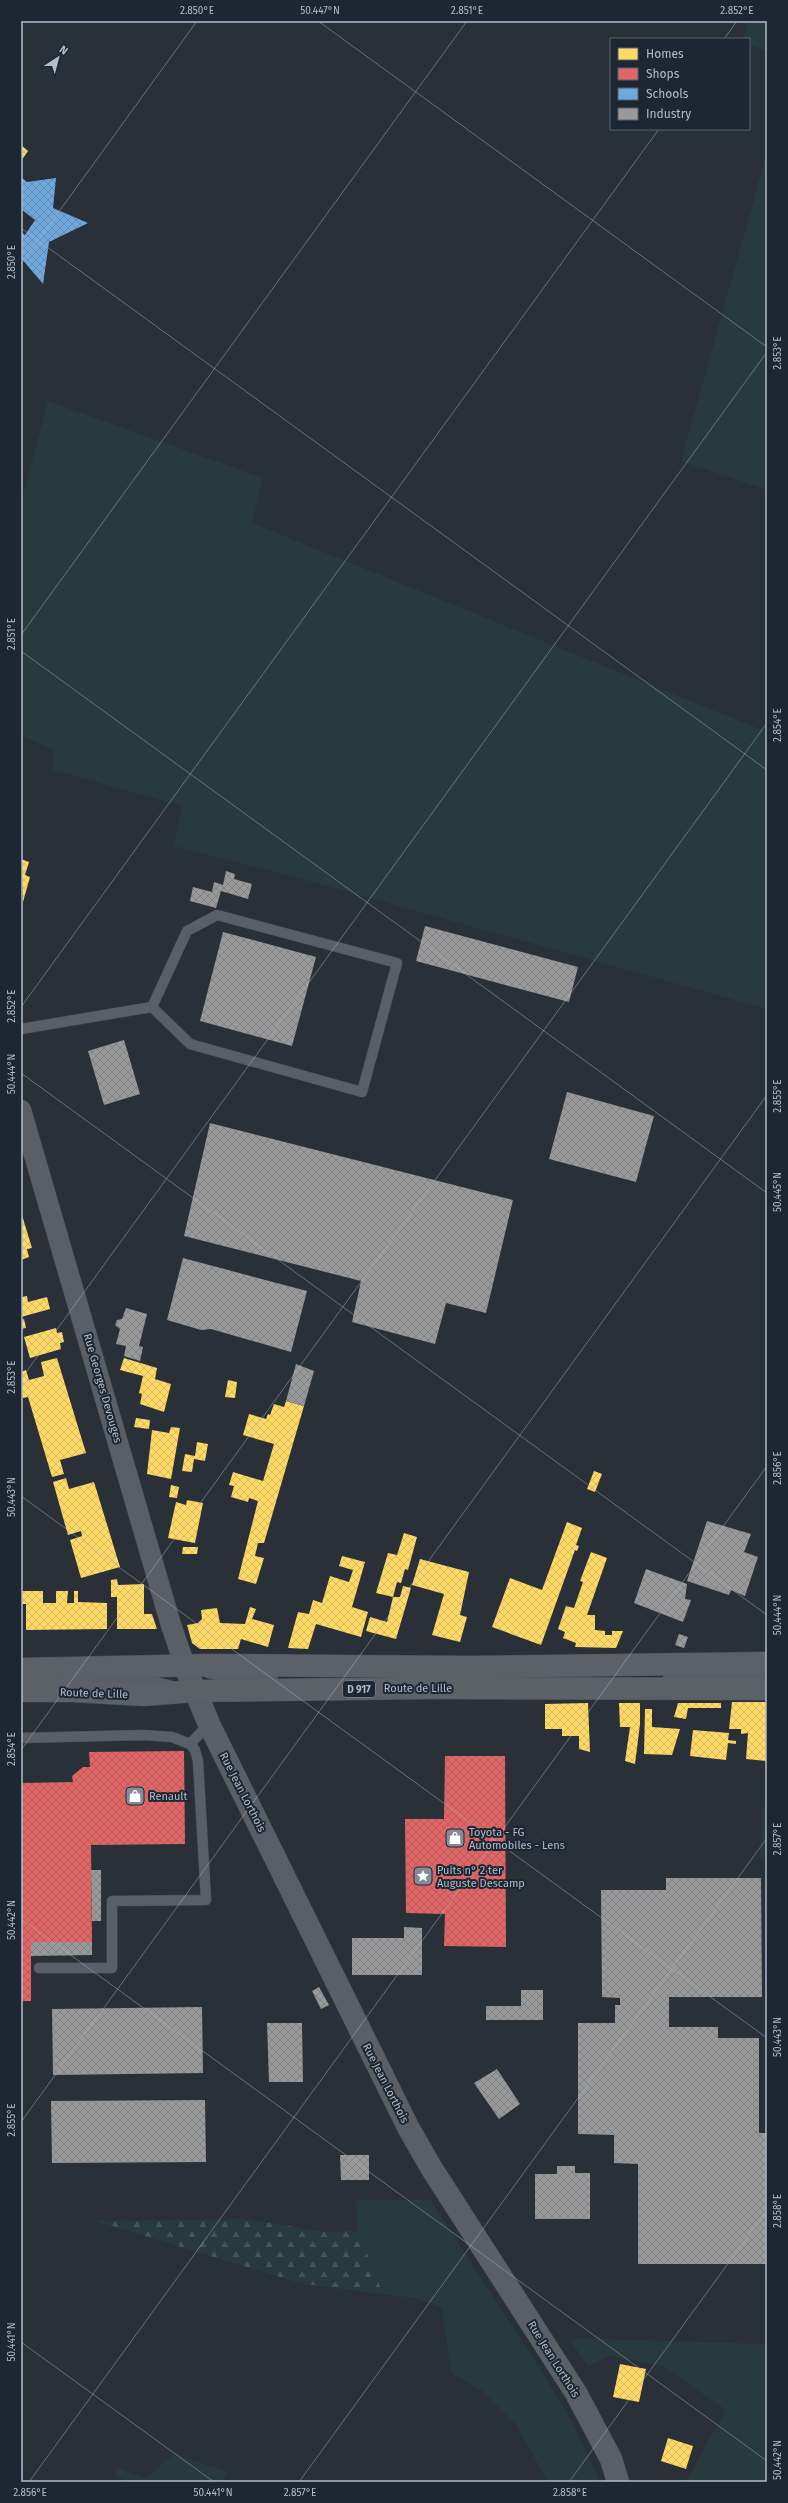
<svg xmlns="http://www.w3.org/2000/svg" width="788" height="2503" font-family="'Fira Sans',sans-serif">
  <style>
    .green { fill: #273a3e }
    .forest { fill: url(#forest-firs) }
    .homes { fill: url(#homes-cross-hatch) }
    .shops { fill: url(#shops-cross-hatch) }
    .schools { fill: url(#schools-cross-hatch) }
    .industry { fill: url(#industry-cross-hatch) }
    .lines { fill: none; stroke-linecap: round; stroke-linejoin: round }
    .service-casing { stroke: #484c53; stroke-width: 11 }
    .minor-casing { stroke: #484c53; stroke-width: 21 }
    .tertiary-casing { stroke: #484c53; stroke-width: 23 }
    .primary-casing { stroke: #484c55; stroke-width: 23 }
    .service { stroke: #5a5e66; stroke-width: 10 }
    .minor { stroke: #5a5e66; stroke-width: 20 }
    .tertiary { stroke: #5a5e66; stroke-width: 22 }
    .primary { stroke: #5c6168; stroke-width: 22 }
    .ticks { fill: none; stroke: #b4bcc9; stroke-width: 1; stroke-opacity: 0.45 }
    .labels { text-anchor: middle; stroke-width: 4; stroke-linejoin: round; paint-order: stroke }
    .shield { fill: #1d2633; stroke: #878f9c; stroke-width: 1 }
    .shield-label { font-size: 10px; font-weight: bold; fill: #b4bcc9 }
    .street-label { font-size: 11px; fill: #b4bcc9; stroke: #1d2633 }
    .poi-label { font-size: 11px; fill: #b4bcc9; stroke: #1d2633; text-anchor: start }
    .neatline { fill: none; stroke: #b4bcc9; stroke-width: 1.5 }
    .ticks-label { font-size: 10px; text-anchor: middle; fill: #b4bcc9 }
  </style>
  <defs>
    <pattern id="forest-firs" width="22" height="20" patternUnits="userSpaceOnUse"><rect width="22" height="20" fill="#273a3e"/><path d="M5 1l3.5 6h-7zM16 11l3.5 6h-7z" fill="#445559"/></pattern>
    <pattern id="homes-cross-hatch" width="8" height="8" patternUnits="userSpaceOnUse"><rect width="8" height="8" fill="#ffd966"/><path d="M0 0l8 8M0 8l8-8" fill="none" stroke="#d7b95e"/></pattern>
    <pattern id="shops-cross-hatch" width="8" height="8" patternUnits="userSpaceOnUse"><rect width="8" height="8" fill="#e06666"/><path d="M0 0l8 8M0 8l8-8" fill="none" stroke="#b65a5c"/></pattern>
    <pattern id="schools-cross-hatch" width="8" height="8" patternUnits="userSpaceOnUse"><rect width="8" height="8" fill="#6fa8dc"/><path d="M0 0l8 8M0 8l8-8" fill="none" stroke="#618cb4"/></pattern>
    <pattern id="industry-cross-hatch" width="8" height="8" patternUnits="userSpaceOnUse"><rect width="8" height="8" fill="#999"/><path d="M0 0l8 8M0 8l8-8" fill="none" stroke="#808182"/></pattern>
  </defs>
  <rect width="100%" height="100%" fill="#2a3038"/>
  <path class="green" d="M748 21H767V51L749 45V39H743Z
    M767 152V490L681 461Z
    M48 401 263 478 252 523 767 732V1009L302 879 174 846 182 806 53 770 54 750 21 735V503Z
    M762 1807 767 1808V1859H760Z
    M356 2200H430L536 2362 574 2425 600 2482H548L515 2423 481 2390 451 2373 442 2307 414 2298 383 2294 358 2231Z
    M576 2338 767 2344V2482H685L726 2410 663 2366 609 2356 588 2367 571 2341Z
    M174 2454 227 2471 223 2482H130L115 2476 118 2468 146 2478Z"/>
  <path class="forest" d="M246 2219 324 2232 358 2231 383 2294 303 2284 96 2221Z"/>
  <path class="homes" d="M21 145 28 151 21 161Z
    M21 859 29 862 25 875 30 877 23 902Z
    M21 1212 32 1248 27 1249 29 1257 21 1260Z
    M27 1296 28 1302 47 1297 50 1309 21 1317V1297Z
    M24 1319 26 1328 21 1329V1320Z
    M56 1328 57 1333 62 1332 64 1342 60 1343 61 1349 30 1358 24 1337Z
    M57 1358 86 1453 60 1460 64 1474 52 1477 28 1397 23 1398 21 1391V1372L26 1370 29 1380 44 1376 41 1362Z
    M124 1358 157 1368 155 1379 171 1384 164 1412 140 1404 142 1394 139 1393 143 1376 120 1370Z
    M228 1380 237 1382 235 1398 225 1397Z
    M286 1401 304 1406 264 1543H258L255 1556 264 1558 256 1584 238 1579 258 1501 249 1498 248 1502 231 1497 234 1486 229 1485 233 1472 263 1481 274 1444 243 1435 249 1414 266 1419 268 1414 270 1415 274 1404 284 1407Z
    M136 1418 150 1420 149 1429 134 1427Z
    M171 1427 180 1428 171 1479 147 1474 152 1430 169 1433Z
    M197 1442 208 1444 205 1461 194 1459 192 1472 182 1471 185 1454 195 1456Z
    M594 1471 602 1474 595 1492 587 1489Z
    M66 1478 69 1489 94 1482 120 1567 81 1578 70 1540 82 1536 81 1531 68 1535 53 1482Z
    M171 1485 179 1487 177 1498 169 1497Z
    M187 1500 203 1503 195 1543 168 1538 176 1502 186 1505Z
    M567 1522 582 1528 576 1545 579 1546 577 1551 575 1550 541 1645 492 1627 510 1578 542 1590Z
    M404 1533 417 1537 408 1570 405 1569 401 1583 397 1582 393 1597H400L403 1586 411 1588 396 1639 366 1631 370 1617 387 1622 393 1597 376 1593 388 1553 397 1555Z
    M183 1547H198L197 1554H182Z
    M591 1552 607 1558 587 1615H595V1630L605 1631V1635H612V1631H623L616 1648 575 1647 576 1643 563 1638 565 1632 558 1629 566 1606 574 1608 583 1582 580 1581Z
    M342 1556 365 1562 352 1607 368 1612 361 1637 316 1624 308 1649 288 1648 298 1612 309 1614 313 1600 322 1603 330 1576 349 1582 353 1570 339 1566Z
    M420 1559 469 1572 460 1615 467 1617 460 1642 432 1635 444 1594 412 1585Z
    M117 1579 118 1585 144 1584V1614H152L157 1629H117V1597H111V1580Z
    M21 1591H43V1603H56V1591H68L67 1603H74V1591H78V1602L107 1603V1629L26 1630V1604H21Z
    M250 1607 256 1609 252 1619 274 1625 268 1647 241 1639 238 1649H200L192 1643 187 1625 198 1623 202 1619 201 1610 217 1608 220 1623 245 1624Z
    M732 1702H767L766 1761 746 1759 748 1733 741 1734V1729H729Z
    M588 1703 590 1752 579 1749V1736H562V1729H545V1704Z
    M619 1703H640V1724L635 1764 625 1761 630 1727H620Z
    M678 1703H721V1708H688L686 1719 674 1717Z
    M645 1709H652V1727L680 1729 672 1755 644 1754Z
    M693 1730 729 1733 728 1740 736 1741V1744L728 1743 726 1760 690 1756Z
    M620 2364 646 2369 639 2402 613 2397Z
    M668 2438 693 2446 686 2469 661 2461Z"/>
  <path class="shops" d="M184 1751 185 1844 91 1845 92 1942H31V2001H21V1783L73 1782 72 1776 83 1767H90L89 1752Z
    M445 1756H505L506 1947 444 1946 445 1914 406 1913 405 1819H444Z"/>
  <path class="schools" d="M21 177 27 182 56 178 53 208 88 223 49 242 43 284 21 258V232L25 235 35 220 21 209Z"/>
  <path class="industry" d="M226 871 235 874 234 879 252 884 248 899 221 891 216 908 190 901 193 887 212 892 214 882 223 885Z
    M425 926 578 967 569 1002 416 961Z
    M223 932 316 957 292 1046 200 1021Z
    M124 1040 140 1094 104 1105 88 1051Z
    M567 1092 654 1116 636 1182 549 1159Z
    M210 1123 513 1200 486 1313 446 1303 435 1344 352 1322 361 1281 184 1236Z
    M183 1258 307 1291 291 1352 211 1329 201 1330 167 1320Z
    M126 1308 147 1314 139 1346 143 1347 140 1361 124 1356 126 1346 116 1344 120 1329 115 1325 117 1320 122 1319Z
    M296 1364 314 1371 304 1406 286 1401Z
    M707 1521 751 1534 744 1552 758 1557 745 1596 731 1590 729 1595 687 1581Z
    M646 1569 687 1584 685 1599 691 1600 683 1622 634 1603Z
    M679 1634 688 1637 684 1648 675 1645Z
    M91 1870H101V1921H92Z
    M666 1878H761L762 1997H669V2027H718V2038H759V2133H767V2264H638V2164L614 2163V2135L578 2134V2023H615V2005H620V1998L602 1997 601 1890H666Z
    M404 1927 422 1928V1975H352V1938H404Z
    M31 1942H92V1955L31 1956Z
    M319 1987 329 2005 321 2009 312 1991Z
    M521 1990H543V2020H486V2006H521Z
    M202 2007 203 2073 53 2075 52 2009Z
    M267 2023H302L303 2082H269Z
    M497 2069 520 2104 499 2119 474 2083Z
    M205 2100 206 2162 52 2163 51 2101Z
    M340 2155H369V2180H341Z
    M557 2166H575V2173H590V2219H535V2174H557Z"/>
  <g class="lines">
    <defs>
      <path id="service" d="M217 915 397 963 362 1092 190 1044 152 1007 187 931Z
        M21 1029 152 1007
        M208 1673 234 1679H273
        M668 1678 767 1676
        M23 1680 145 1679 172 1686
        M21 1738 143 1735 172 1737 190 1744 195 1750 198 1761 206 1900 112 1901V1968H39
        M190 1744 209 1724"/>
      <path id="minor" d="M21 1110 171 1625 185 1666"/>
      <path id="tertiary" d="M185 1666 209 1724 409 2129 432 2169 576 2393 611 2459 618 2482"/>
      <path id="primary" d="M21 1669 207 1665 470 1667 767 1663
        M21 1691H73L144 1695 195 1691 431 1688 767 1689"/>
    </defs>
    <use href="#service" class="service-casing"/>
    <use href="#minor" class="minor-casing"/>
    <use href="#tertiary" class="tertiary-casing"/>
    <use href="#primary" class="primary-casing"/>
    <use href="#service" class="service"/>
    <use href="#minor" class="minor"/>
    <use href="#tertiary" class="tertiary"/>
    <use href="#primary" class="primary"/>
  </g>
  <path class="ticks" d="M318 21 767 347M724 39 737 21M21 228 767 770M21 264 197 21M21 635 467 21M21 651 767 1193M21 1007 659 129M21 1073 767 1615M21 1379 767 352M21 1496 767 2038M21 1750 767 723M21 1919 767 2461M21 2122 767 1095M21 2342 214 2482M29 2482 767 1466M299 2482 767 1838M569 2482 767 2210"/>
  <defs>
    <symbol id="shop-square" viewBox="-11 -11 22 22"><rect x="-9" y="-9" width="18" height="18" rx="4" fill="#848b96" stroke="#1d2633"/><path d="M-5-2.5h2.3a2.7 3.5 0 0 1 5.4 0H5L5.5 6h-11ZM-1.5-2.5h3a1.5 2.3 0 0 0-3 0Z" fill="#fff"/></symbol>
    <symbol id="sight-square" viewBox="-11 -11 22 22"><rect x="-9" y="-9" width="18" height="18" rx="4" fill="#848b96" stroke="#1d2633"/><path d="M0-6L1.8-2.2L6-1.7L2.9 1.2L3.7 5.4L0 3.3L-3.7 5.4L-2.9 1.2L-6-1.7L-1.8-2.2Z" fill="#fff"/></symbol>
  </defs>
  <g fill-rule="evenodd">
    <use href="#shop-square" x="124" y="1785" width="22" height="22"/>
    <use href="#shop-square" x="444" y="1827" width="22" height="22"/>
    <use href="#sight-square" x="412" y="1865" width="22" height="22"/>
  </g>
  <g class="labels">
    <rect class="shield" x="343" y="1681" width="32" height="16" rx="3"/>
    <g class="shield-label">
      <text x="359" y="1693">D 917</text>
    </g>
    <g class="street-label">
      <text transform="translate(103 1388) rotate(74)" y="4">Rue Georges Devouges</text>
      <text x="418" y="1692">Route de Lille</text>
      <text transform="translate(94 1693) rotate(2)" y="4">Route de Lille</text>
      <text transform="translate(243 1792) rotate(63)" y="4">Rue Jean Lorthois</text>
      <text transform="translate(386 2083) rotate(63)" y="4">Rue Jean Lorthois</text>
      <text transform="translate(554 2359) rotate(58)" y="4">Rue Jean Lorthois</text>
    </g>
    <g class="poi-label">
      <text x="149" y="1800">Renault</text>
      <text x="469" y="1836">Toyota - FG<tspan x="469" dy="13">Automobiles - Lens</tspan></text>
      <text x="437" y="1874">Puits n° 2 ter<tspan x="437" dy="13">Auguste Descamp</tspan></text>
    </g>
  </g>
  <rect width="788" height="2503" fill="none" stroke="#1d2633" stroke-width="44"/>
  <rect x="610" y="38" width="140" height="92" fill="#1d2633" stroke="#59626f"/>
  <rect x="618" y="48" width="20" height="12" fill="#ffd966" stroke="#59626f"/>
  <text x="646" y="58" font-size="12" fill="#b4bcc9">Homes</text>
  <rect x="618" y="68" width="20" height="12" fill="#e06666" stroke="#59626f"/>
  <text x="646" y="78" font-size="12" fill="#b4bcc9">Shops</text>
  <rect x="618" y="88" width="20" height="12" fill="#6fa8dc" stroke="#59626f"/>
  <text x="646" y="98" font-size="12" fill="#b4bcc9">Schools</text>
  <rect x="618" y="108" width="20" height="12" fill="#999999" stroke="#59626f"/>
  <text x="646" y="118" font-size="12" fill="#b4bcc9">Industry</text>
  <g transform="translate(58 58) rotate(36)" stroke="#1d2633" stroke-width="3" paint-order="stroke">
  <path d="M0-3L7 15L0 10L-7 15Z" fill="#b4bcc9"/>
  <text y="-6" font-size="11" font-weight="bold" text-anchor="middle" fill="#b4bcc9">N</text>
  </g>
  <rect x="22" y="22" width="744" height="2459" class="neatline"/>
  <g class="ticks-label">
    <text x="197" y="14">2.850°E</text>
    <text x="320" y="14">50.447°N</text>
    <text x="467" y="14">2.851°E</text>
    <text x="737" y="14">2.852°E</text>
    <text transform="translate(11 262) rotate(-90)" y="4">2.850°E</text>
    <text transform="translate(777 353) rotate(-90)" y="4">2.853°E</text>
    <text transform="translate(11 634) rotate(-90)" y="4">2.851°E</text>
    <text transform="translate(777 725) rotate(-90)" y="4">2.854°E</text>
    <text transform="translate(11 1006) rotate(-90)" y="4">2.852°E</text>
    <text transform="translate(11 1074) rotate(-90)" y="4">50.444°N</text>
    <text transform="translate(777 1096) rotate(-90)" y="4">2.855°E</text>
    <text transform="translate(777 1192) rotate(-90)" y="4">50.445°N</text>
    <text transform="translate(11 1377) rotate(-90)" y="4">2.853°E</text>
    <text transform="translate(777 1468) rotate(-90)" y="4">2.856°E</text>
    <text transform="translate(11 1497) rotate(-90)" y="4">50.443°N</text>
    <text transform="translate(777 1615) rotate(-90)" y="4">50.444°N</text>
    <text transform="translate(11 1749) rotate(-90)" y="4">2.854°E</text>
    <text transform="translate(777 1839) rotate(-90)" y="4">2.857°E</text>
    <text transform="translate(11 1920) rotate(-90)" y="4">50.442°N</text>
    <text transform="translate(777 2037) rotate(-90)" y="4">50.443°N</text>
    <text transform="translate(11 2120) rotate(-90)" y="4">2.855°E</text>
    <text transform="translate(777 2211) rotate(-90)" y="4">2.858°E</text>
    <text transform="translate(11 2342) rotate(-90)" y="4">50.441°N</text>
    <text transform="translate(777 2460) rotate(-90)" y="4">50.442°N</text>
    <text x="30" y="2496">2.856°E</text>
    <text x="213" y="2496">50.441°N</text>
    <text x="300" y="2496">2.857°E</text>
    <text x="570" y="2496">2.858°E</text>
  </g>
</svg>
